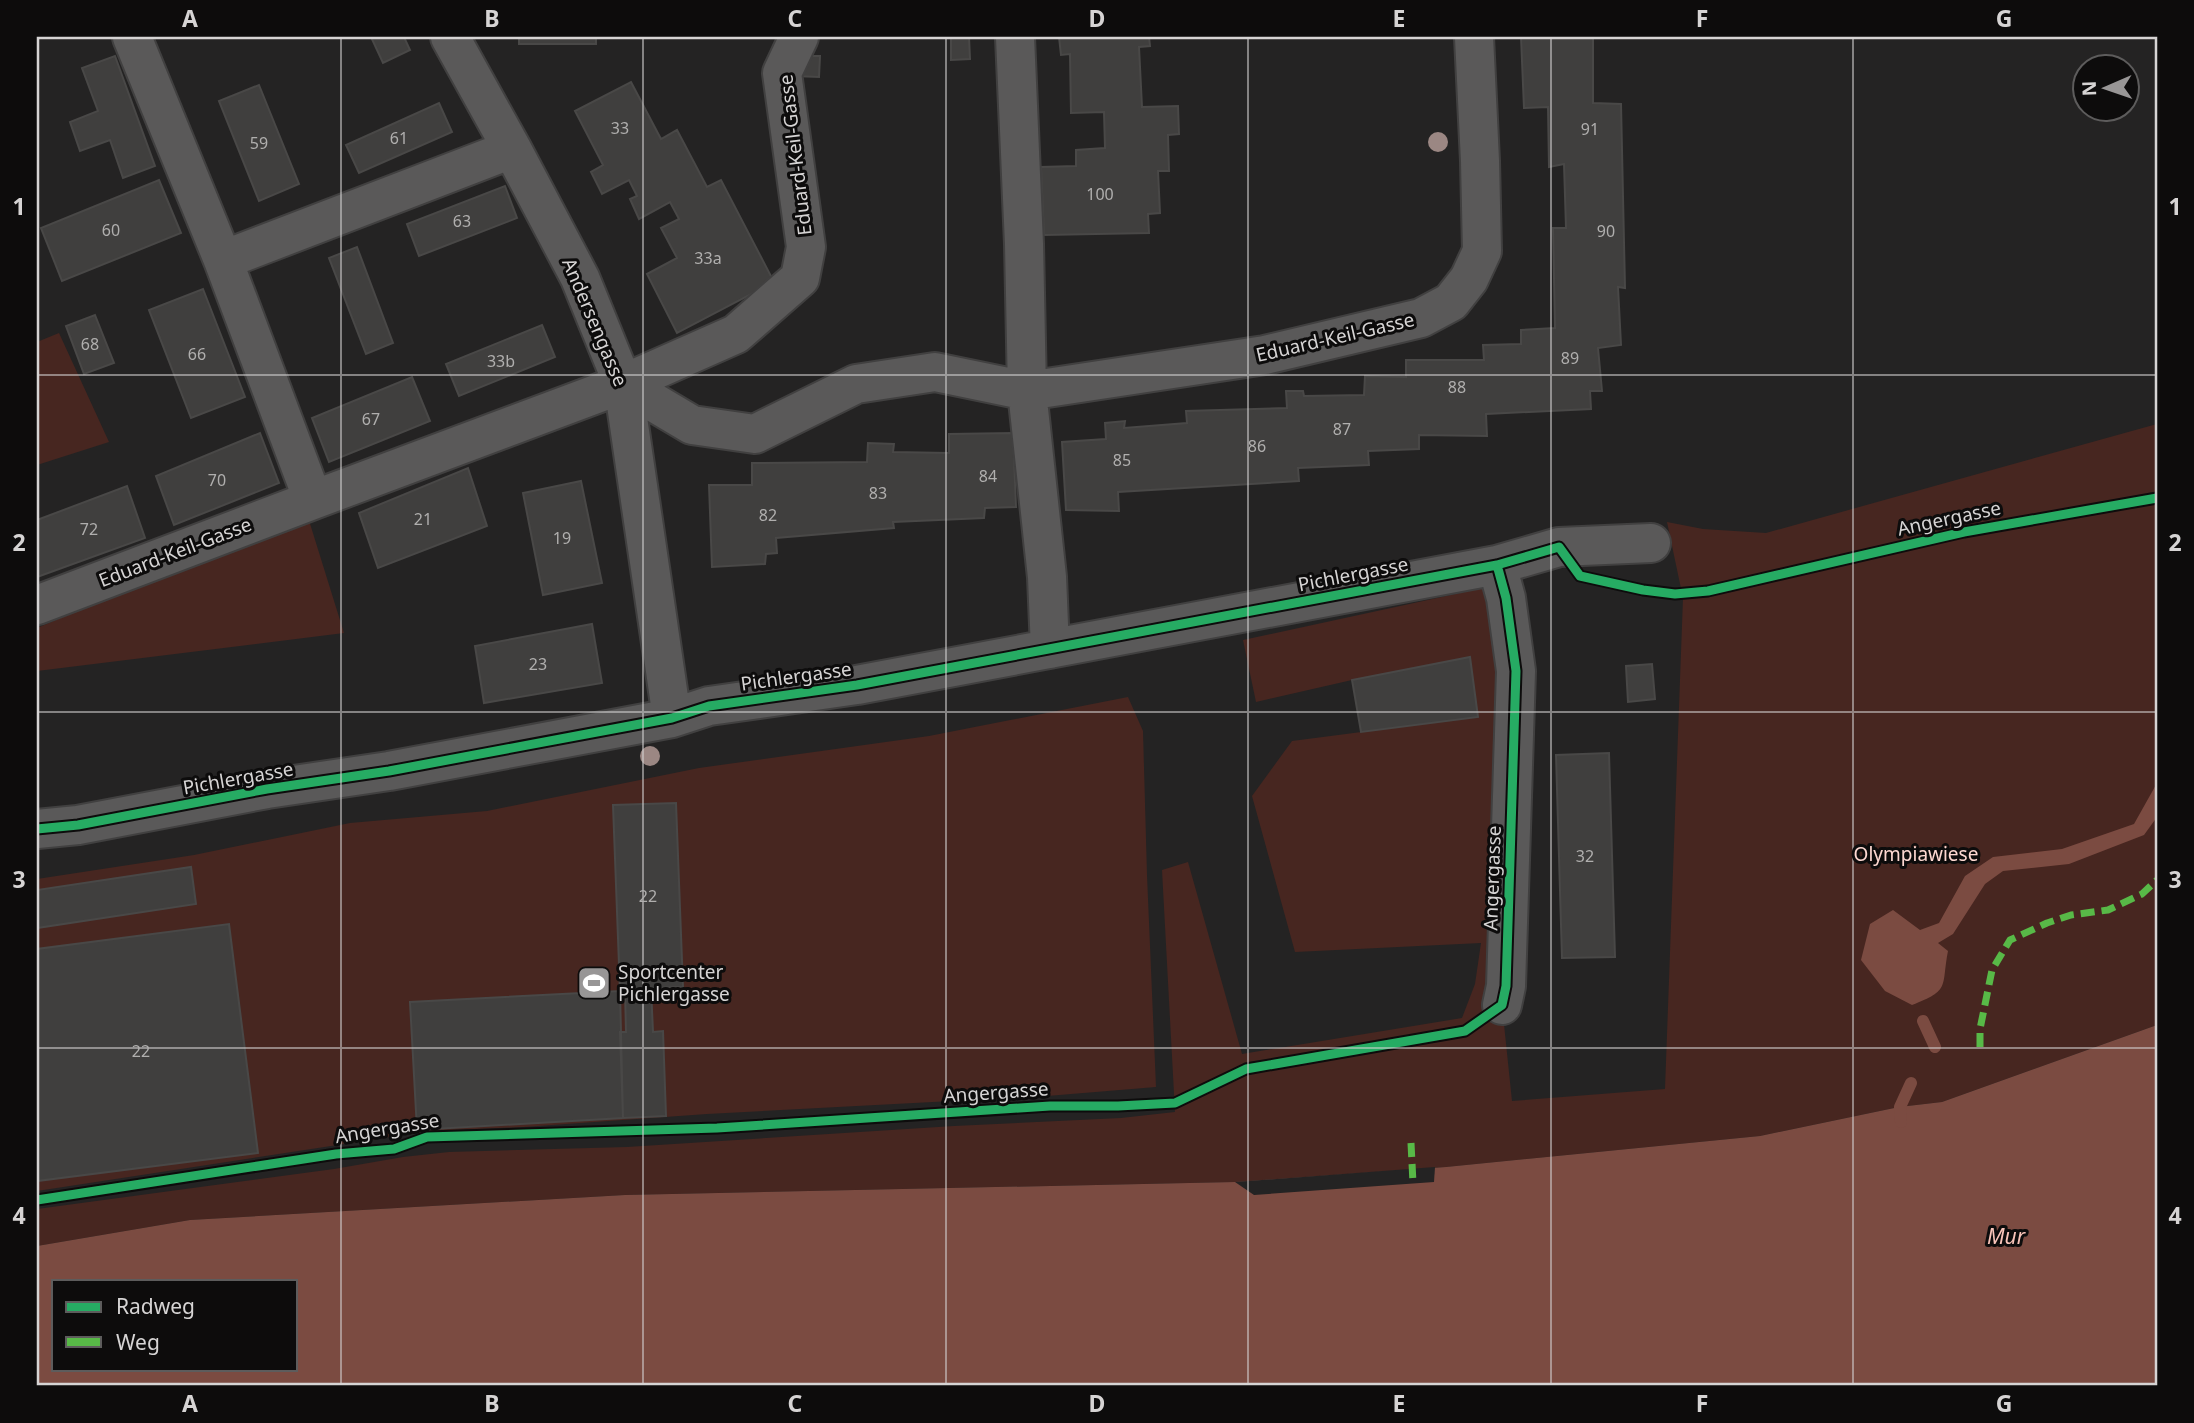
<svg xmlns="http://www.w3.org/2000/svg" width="2194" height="1423" font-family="'Noto Sans',sans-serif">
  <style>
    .green { fill: #472620 }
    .water { fill: #7b4b41; fill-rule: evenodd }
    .pier { fill: #242323 }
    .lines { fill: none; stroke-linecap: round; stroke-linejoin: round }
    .stream { stroke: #7b4b41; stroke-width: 12 }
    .building { fill: #403f3e; stroke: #494847; stroke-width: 2 }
    .minor-casing { stroke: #414040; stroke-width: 42 }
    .minor { stroke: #5a5959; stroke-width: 38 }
    .quiet { stroke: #58b947; stroke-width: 7; stroke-dasharray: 14 7; stroke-linecap: butt }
    .cycleway-casing { stroke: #0d0c0c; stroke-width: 13 }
    .cycleway { stroke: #26ab63; stroke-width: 9 }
    .tree { fill: #9b8783 }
    .grid { fill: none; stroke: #d6d4d4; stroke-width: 2; stroke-opacity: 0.55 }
    .labels { text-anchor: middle; stroke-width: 6; stroke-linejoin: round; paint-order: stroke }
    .number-label { font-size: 16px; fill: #b0afae }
    .street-label { font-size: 19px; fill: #d6d4d4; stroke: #0d0c0c }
    .park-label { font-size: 19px; fill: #fdd8d1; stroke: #0d0c0c }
    .poi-label { font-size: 19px; fill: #d6d4d4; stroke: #0d0c0c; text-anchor: start }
    .water-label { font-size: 21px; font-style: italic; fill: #f9c4b9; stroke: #0d0c0c }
    .neatline { fill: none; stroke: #d6d4d4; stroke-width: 2.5 }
    .grid-label { font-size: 23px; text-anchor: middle; font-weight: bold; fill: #d6d4d4 }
  </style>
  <rect width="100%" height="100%" fill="#242323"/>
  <path class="green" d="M59 333 109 442 37 465V342Z
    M2157 424V1025L1942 1102 1899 1107 1760 1136 1446 1167 1235 1182 625 1195 190 1220 37 1246V1209L334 1169 403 1157 449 1152 627 1147 954 1126 1121 1118 1175 1112 1162 870 1188 862 1242 1054 1462 1018 1475 984 1481 943 1295 952 1252 796 1292 741 1477 717 1470 658 1352 680 1256 702 1243 640 1483 588 1497 565 1502 1005 1512 1101 1665 1089 1683 598 1667 522 1703 529 1766 533Z
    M307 514 344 633 37 671V628Z
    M1128 697 1143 731 1147 875 1156 1087 1047 1096 707 1114 524 1127 429 1131 37 1191V879L194 855 350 823 487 811 699 768 929 736Z"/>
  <path class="water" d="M2157 783V817L2144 835 2069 864 2003 871 1985 884 1953 934 1938 943 1948 951C1941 987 1951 990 1912 1005L1885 991 1861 960 1870 924 1893 910 1920 930 1939 923 1965 876 1993 857 2062 849 2134 824Z
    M2157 1025V1386H37V1246L190 1220 625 1195 1235 1182 1446 1167 1760 1136 1899 1107 1942 1102ZM54 1281H296V1369H54Z"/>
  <path class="pier" d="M1435 1167 1434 1182 1254 1195 1235 1182Z"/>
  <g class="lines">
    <path class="stream" d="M1923 1021 1935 1047
      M1901 1122 1900 1107 1911 1083"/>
  </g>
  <path class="building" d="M371 37H404L410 50 383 63Z
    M519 37H596V44H519Z
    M969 37 970 59 951 60V38Z
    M1059 37H1149L1150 46 1139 47 1142 107 1178 106 1179 134 1168 135 1169 171H1158L1160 213 1148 214 1149 233 1044 235 1041 167 1076 166V150L1105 148 1104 112 1071 113 1070 54 1061 55Z
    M1521 37H1593V103L1621 104 1625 288 1618 287 1621 345 1598 348 1602 391H1590L1591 409 1486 414 1487 436 1419 435V449L1368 451 1369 465 1298 468 1299 481 1118 492 1119 511 1066 510 1062 442 1106 439 1105 423 1125 421 1124 428 1187 423 1186 411 1287 408 1286 391H1303L1304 396 1364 395 1365 376 1406 377V360H1484L1483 345 1521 344V330L1555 328 1553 228H1566L1564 164 1549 167 1548 107 1524 108Z
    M115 56 155 166 123 178 110 140 80 151 70 122 98 111 82 68Z
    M794 56H820L819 77 794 76Z
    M631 82 661 139 677 130 707 187 721 180 774 282 677 333 647 274 677 258 661 228 679 219 670 202 639 219 630 199 637 196 629 180 602 194 591 172 603 165 575 111Z
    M259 85 299 184 259 201 219 101Z
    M439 103 452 132 359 173 346 145Z
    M159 180 181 233 62 281 41 228Z
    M505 186 517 218 419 256 407 224Z
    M357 247 393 343 366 354 329 258Z
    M203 289 245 397 191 418 149 310Z
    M95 315 114 363 84 374 66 326Z
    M542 325 555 357 459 396 446 364Z
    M412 377 430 421 329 462 312 418Z
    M260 433 279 483 174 525 156 476Z
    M1013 433 1016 507 985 508 984 518 893 522 894 528 776 538 777 553 766 554 765 564 712 567 709 485H752V463L867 462 868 443 894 444 893 452 949 453V434Z
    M468 468 487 526 378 568 359 513Z
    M581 481 602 583 543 595 523 493Z
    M127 486 145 538 37 577V520Z
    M592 624 602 683 484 703 475 646Z
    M1470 657 1478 717 1361 732 1352 680Z
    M1652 664 1655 699 1628 702 1626 666Z
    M1609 753 1615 957 1562 958 1556 755Z
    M676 803 683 987 651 988 653 1032 663 1031 666 1116 623 1118 620 1032H626L625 991H620L613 805Z
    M191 867 196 904 37 928V890Z
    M229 924 258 1153 37 1181V949Z
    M620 991 623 1118 417 1130 410 1002Z"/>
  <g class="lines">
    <defs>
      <path id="minor" d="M132 37 223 260 313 500 623 384 736 334 800 278 806 247 782 73 799 37
        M450 37 512 149 580 278 623 384 672 718
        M1015 37 1024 244 1027 391 1047 577 1050 649
        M223 260 512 149
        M623 384 692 425 755 434 856 384 935 372 1027 391 1265 355 1421 318 1451 302 1469 279 1482 251 1480 161 1474 37
        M1497 565 1506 598 1516 671 1506 986 1502 1005
        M37 605 313 500
        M37 829 78 825 267 789 389 771 672 718 709 706 857 685 1497 565 1559 547 1651 543"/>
    </defs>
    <use href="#minor" class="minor-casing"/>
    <use href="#minor" class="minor"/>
    <path class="quiet" d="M1980 1047V1029L1992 970 2010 940 2047 923 2071 915 2108 910 2142 894 2157 880
      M1411 1143 1413 1183"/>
    <defs>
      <path id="cycleway" d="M37 829 78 825 267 789 389 771 672 718 709 706 857 685 1497 565 1559 547 1580 576 1643 590 1675 594 1708 591 1964 532 2157 498
        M37 1200 336 1154 394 1149 427 1137 717 1128 1050 1106H1118L1175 1103 1246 1069 1465 1031 1502 1005 1506 986 1516 671 1506 598 1497 565"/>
    </defs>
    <use href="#cycleway" class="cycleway-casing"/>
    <use href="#cycleway" class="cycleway"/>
  </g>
  <g class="tree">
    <circle cx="1438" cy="142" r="10"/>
    <circle cx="650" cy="756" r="10"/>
  </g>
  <path class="grid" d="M341 37V1386M643 37V1386M946 37V1386M1248 37V1386M1551 37V1386M1853 37V1386M37 375H2157M37 712H2157M37 1048H2157"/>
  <defs>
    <symbol id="stadium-square" viewBox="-11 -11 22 22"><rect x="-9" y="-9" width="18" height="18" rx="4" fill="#989696" stroke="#0d0c0c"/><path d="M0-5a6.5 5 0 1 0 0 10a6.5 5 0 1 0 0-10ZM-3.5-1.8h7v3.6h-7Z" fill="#fff"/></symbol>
  </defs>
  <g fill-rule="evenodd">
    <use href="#stadium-square" x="575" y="964" width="38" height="38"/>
  </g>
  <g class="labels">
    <g class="number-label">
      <text x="620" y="134">33</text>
      <text x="1590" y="135">91</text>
      <text x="399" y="144">61</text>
      <text x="259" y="149">59</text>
      <text x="1100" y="200">100</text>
      <text x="462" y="227">63</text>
      <text x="111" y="236">60</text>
      <text x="1606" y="237">90</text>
      <text x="708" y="264">33a</text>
      <text x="90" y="350">68</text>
      <text x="197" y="360">66</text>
      <text x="1570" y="364">89</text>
      <text x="501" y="367">33b</text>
      <text x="1457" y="393">88</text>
      <text x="371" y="425">67</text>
      <text x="1342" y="435">87</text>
      <text x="1257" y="452">86</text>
      <text x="1122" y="466">85</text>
      <text x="988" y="482">84</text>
      <text x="217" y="486">70</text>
      <text x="878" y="499">83</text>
      <text x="768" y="521">82</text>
      <text x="423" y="525">21</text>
      <text x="89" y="535">72</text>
      <text x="562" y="544">19</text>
      <text x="538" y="670">23</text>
      <text x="1585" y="862">32</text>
      <text x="648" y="902">22</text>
      <text x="141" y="1057">22</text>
    </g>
    <g class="street-label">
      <text transform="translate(795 155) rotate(-97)" y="7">Eduard-Keil-Gasse</text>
      <text transform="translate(595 322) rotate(67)" y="7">Andersengasse</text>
      <text transform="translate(1335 337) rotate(-13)" y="7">Eduard-Keil-Gasse</text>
      <text transform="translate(1949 518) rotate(-12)" y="7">Angergasse</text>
      <text transform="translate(175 552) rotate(-21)" y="7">Eduard-Keil-Gasse</text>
      <text transform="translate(1353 574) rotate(-11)" y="7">Pichlergasse</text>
      <text transform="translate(796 676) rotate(-8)" y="7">Pichlergasse</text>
      <text transform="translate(238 778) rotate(-10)" y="7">Pichlergasse</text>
      <text transform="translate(1492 878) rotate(-88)" y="7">Angergasse</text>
      <text transform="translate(996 1092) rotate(-4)" y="7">Angergasse</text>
      <text transform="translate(387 1128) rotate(-9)" y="7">Angergasse</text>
    </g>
    <g class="park-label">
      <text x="1916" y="861">Olympiawiese</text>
    </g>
    <g class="poi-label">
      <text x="618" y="979">Sportcenter<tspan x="618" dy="22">Pichlergasse</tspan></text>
    </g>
    <g class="water-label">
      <text x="2006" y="1244">Mur</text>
    </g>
  </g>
  <rect width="2194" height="1423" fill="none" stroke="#0d0c0c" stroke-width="77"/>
  <rect x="52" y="1280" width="245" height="91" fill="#0d0c0c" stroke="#5d5c5c" stroke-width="2"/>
  <rect x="66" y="1302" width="35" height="10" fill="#26ab63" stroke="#5d5c5c" stroke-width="2"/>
  <text x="116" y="1314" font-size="21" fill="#d6d4d4">Radweg</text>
  <rect x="66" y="1337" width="35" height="10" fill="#58b947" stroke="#5d5c5c" stroke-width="2"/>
  <text x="116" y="1350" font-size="21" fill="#d6d4d4">Weg</text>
  <g transform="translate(2106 88) rotate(268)"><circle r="33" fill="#0d0c0c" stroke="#5d5c5c" stroke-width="2"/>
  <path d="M0-5L12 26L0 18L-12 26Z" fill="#989696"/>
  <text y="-10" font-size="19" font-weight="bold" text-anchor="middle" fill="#d6d4d4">N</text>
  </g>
  <rect x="38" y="38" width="2118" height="1346" class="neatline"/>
  <g class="grid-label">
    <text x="190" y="27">A</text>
    <text x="492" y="27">B</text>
    <text x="795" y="27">C</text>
    <text x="1097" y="27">D</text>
    <text x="1399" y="27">E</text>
    <text x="1702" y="27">F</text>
    <text x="2004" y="27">G</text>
    <text x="19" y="215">1</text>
    <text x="2175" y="215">1</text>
    <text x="19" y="551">2</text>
    <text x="2175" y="551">2</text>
    <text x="19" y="888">3</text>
    <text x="2175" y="888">3</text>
    <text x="19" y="1224">4</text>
    <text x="2175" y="1224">4</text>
    <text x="190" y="1412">A</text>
    <text x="492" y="1412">B</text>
    <text x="795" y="1412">C</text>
    <text x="1097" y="1412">D</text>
    <text x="1399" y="1412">E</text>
    <text x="1702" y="1412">F</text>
    <text x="2004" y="1412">G</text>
  </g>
</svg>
